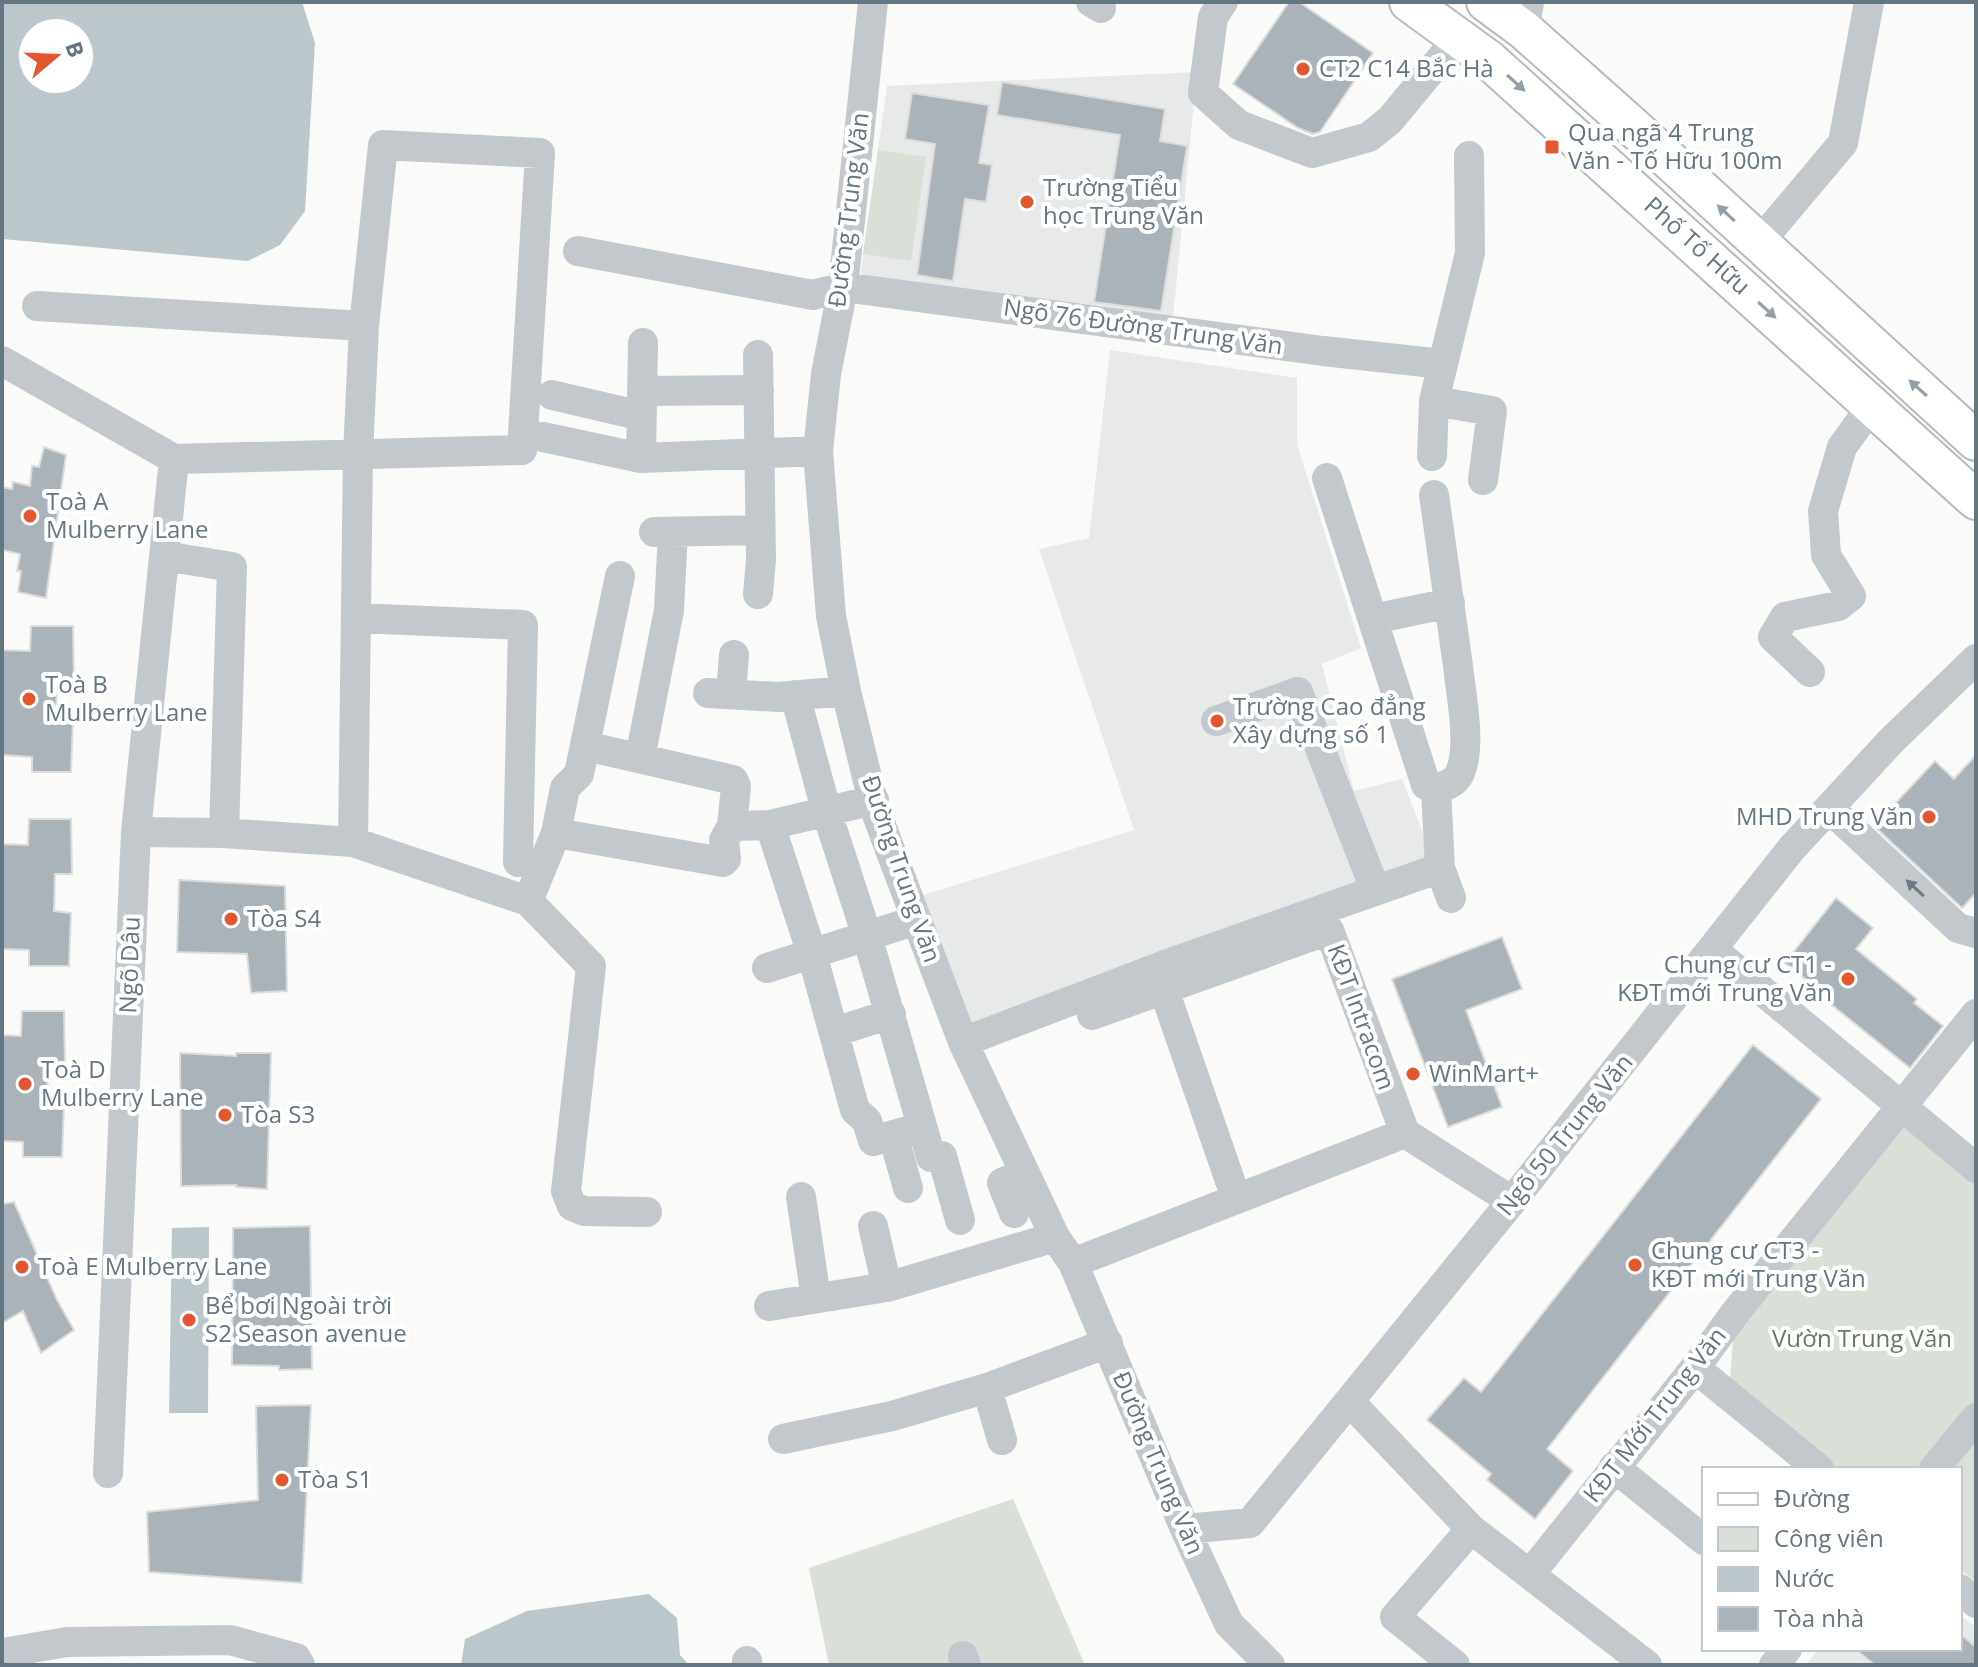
<svg xmlns="http://www.w3.org/2000/svg" width="1978" height="1667" font-family="'Open Sans',sans-serif">
  <style>
    .built { fill: #e8e9e9 }
    .green { fill: #dadfd7 }
    .water { fill: #bbc7cb; fill-rule: evenodd }
    .building { fill: #aab3b9; stroke: #dcdcda; stroke-width: 2 }
    .lines { fill: none; stroke-linecap: round; stroke-linejoin: round }
    .major-casing { stroke: #b5babe; stroke-width: 42 }
    .minor { stroke: #c3c8cc; stroke-width: 30 }
    .major { stroke: #fff; stroke-width: 38 }
    .oneway { fill: #939fa8 }
    .oneway2 { fill: #6a7a87 }
    .poi-dot { fill: #e4572e; stroke: #fff; stroke-width: 3 }
    .labels { text-anchor: middle; stroke-width: 8; stroke-linejoin: round; paint-order: stroke }
    .poi-label { font-size: 24px; fill: #657683; stroke: #fff; text-anchor: start }
    .street-label { font-size: 24px; fill: #657683; stroke: #fff }
    .park-label { font-size: 24px; fill: #687a64; stroke: #fff }
  </style>
  <rect width="100%" height="100%" fill="#fafaf8"/>
  <path class="built" d="M1197 72 1172 328 859 285 887 86Z
    M1110 350 1297 378V444L1361 648 1322 664 1354 791 1402 779 1433 859 988 1027 960 1019 917 897 1134 830 1039 549 1089 538Z
    M1960 1615 1976 1627V1665H1806L1819 1649H1960Z"/>
  <path class="green" d="M878 150 926 157 911 261 863 254Z
    M1902 1108 1976 1168V1582L1960 1569V1469H1838L1730 1380 1735 1313Z
    M1013 1499 1085 1665H829L809 1568Z"/>
  <path class="water" d="M2 2H302L315 43 305 211 280 245 248 261 2 239ZM32 32H80V80H32Z
    M209 1227 208 1413H169L172 1228Z
    M649 1594 677 1618 680 1655 689 1665H461L465 1639 527 1611Z"/>
  <path class="building" d="M1289 2H1299L1373 53 1320 132 1313 134 1298 128 1233 84Z
    M1002 82 1165 109 1160 141 1187 146 1161 311 1094 302 1120 135 997 115Z
    M912 93 989 105 979 163 992 165 986 202 965 199 953 281 917 275 935 144 905 139Z
    M44 447 66 455 46 598 18 592 21 571H17L20 554 2 550V487L12 489 13 482 30 486 32 466 39 467Z
    M31 626H73L74 680H57L56 717 73 720 71 772H32V757L2 755V650L30 651Z
    M1976 755V893L1962 908 1874 826 1935 761 1954 779Z
    M29 819H71L72 874H55L54 911 71 913 69 966H29V950L2 949V844L28 845Z
    M179 880 285 886 287 991 251 993 247 954 177 952Z
    M1836 898 1873 928 1856 949 1917 999 1914 1003 1943 1026 1910 1068 1822 997 1823 993 1785 963Z
    M1502 937 1522 989 1466 1010 1502 1107 1448 1127 1392 979Z
    M22 1011H64L65 1065 48 1066 47 1103 64 1105 62 1157H23V1142L2 1141V1035L21 1036Z
    M1753 1045 1821 1099 1547 1449 1573 1471 1535 1519 1487 1480 1491 1474 1427 1420 1464 1378 1481 1392Z
    M180 1053 236 1056V1053H271L267 1189 236 1187V1185L181 1186Z
    M14 1202 57 1300 74 1330 41 1353 23 1311 2 1323V1204Z
    M310 1226 312 1369 279 1370V1366L232 1365 233 1228Z
    M311 1405 302 1583 149 1572 147 1512 258 1500 256 1406Z
    M1960 1634 1976 1647V1665H1875L1855 1649H1960Z"/>
  <g class="lines">
    <defs>
      <path id="major" d="M1409 2 1489 60 1976 500
        M1486 2 1524 30 1633 127 1976 441"/>
    </defs>
    <use href="#major" class="major-casing"/>
    <path class="minor" d="M873 2 843 287 826 374 818 451 831 616 846 691 874 806 889 847 963 1042 1055 1237 1073 1263 1185 1529 1229 1624 1270 1665
      M1091 2 1101 8
      M1223 2 1213 17 1203 93 1239 125 1312 153 1369 137 1390 120 1458 38
      M1524 30 1529 2
      M1758 244 1843 143 1869 2
      M578 251 813 295 843 287 1323 351 1443 364
      M37 306 364 326
      M643 343 641 458 818 451
      M2 361 174 459
      M642 391 759 390
      M552 395 629 413
      M1434 401 1492 411 1483 480
      M543 437 641 458
      M1432 456 1434 401 1470 253 1469 156
      M174 459 522 450 540 153 383 145 364 326 358 454 353 842
      M1327 478 1426 785C1440 790 1456 785 1461 770 1471 743 1461 694 1458 666 1450 609 1442 552 1434 495
      M654 532 760 530
      M164 556 232 567 224 833
      M758 594 761 560 758 355
      M357 618 523 625 518 862
      M1373 619 1450 603
      M1810 672 1773 637 1785 617 1838 606 1851 596 1826 555 1823 511 1842 447 1873 404
      M708 693 778 697 846 691
      M731 694 734 655
      M795 695 827 813 867 936 931 1157 942 1156 960 1220
      M1216 721 1298 692 1375 889
      M586 746 733 780 736 786 732 826
      M640 758 669 610 673 532
      M1829 808 1958 928 1976 933
      M770 825 812 954 855 1110 867 1121 873 1141 922 1127
      M136 832 224 833 353 842 528 901 591 966 566 1191 572 1206 584 1211 647 1212
      M556 833 723 862 726 859 724 840 732 826 770 825 874 800
      M1440 868 1451 898
      M528 901 556 833 565 788 579 774 620 576
      M1713 950 1976 1168
      M767 968 917 920
      M1164 990 1236 1198
      M1092 1015 1329 930 1405 1133 1512 1201
      M834 1032 891 1014
      M963 1042 1165 965 1440 868 1436 789
      M893 1135 908 1188
      M801 1197 816 1298
      M1014 1213 1002 1183 1024 1174
      M873 1226 887 1287
      M1073 1263 1405 1133
      M769 1306 887 1287 1055 1237
      M1695 1368 1819 1469
      M987 1388 1002 1440
      M1350 1402 1471 1529 1647 1665
      M783 1439 892 1416 987 1388 1108 1343
      M1614 1467 1704 1540
      M1934 1469 1976 1418
      M108 1473 136 832 174 459
      M1185 1529 1250 1523 1512 1201 1792 848 1891 741 1976 659
      M1530 1574 1695 1368 1735 1313 1976 1014
      M1960 1589 1976 1603
      M2 1653 67 1642 230 1640 296 1658 300 1665
      M963 1656 966 1665
      M747 1661V1665
      M1455 1665 1395 1617 1471 1529
      M1774 1665 1787 1649"/>
    <use href="#major" class="major"/>
  </g>
  <defs><path id="oneway-solid" d="M-6-.8H1V-3.2L6.5 0L1 3.2V.8H-6Z" transform="scale(2)"/></defs>
  <g class="oneway">
    <use href="#oneway-solid" transform="translate(1516 83) rotate(42)"/>
    <use href="#oneway-solid" transform="translate(1726 213) rotate(-137)"/>
    <use href="#oneway-solid" transform="translate(1767 310) rotate(42)"/>
    <use href="#oneway-solid" transform="translate(1918 388) rotate(-138)"/>
  </g>
  <use class="oneway2" href="#oneway-solid" transform="translate(1915 888) rotate(-137)"/>
  <g class="poi-dot">
    <circle cx="1303" cy="69" r="8"/>
    <rect x="1544" y="139" width="16" height="16" rx="4"/>
    <circle cx="1027" cy="202" r="8"/>
    <circle cx="30" cy="516" r="8"/>
    <circle cx="29" cy="699" r="8"/>
    <circle cx="1217" cy="721" r="8"/>
    <circle cx="1929" cy="817" r="8"/>
    <circle cx="231" cy="919" r="8"/>
    <circle cx="1848" cy="979" r="8"/>
    <circle cx="1413" cy="1074" r="8"/>
    <circle cx="25" cy="1084" r="8"/>
    <circle cx="225" cy="1115" r="8"/>
    <circle cx="1635" cy="1265" r="8"/>
    <circle cx="22" cy="1267" r="8"/>
    <circle cx="189" cy="1320" r="8"/>
    <circle cx="282" cy="1480" r="8"/>
  </g>
  <g class="labels">
    <g class="poi-label">
      <text x="1319" y="77">CT2 C14 Bắc Hà</text>
      <text x="1568" y="141">Qua ngã 4 Trung<tspan x="1568" dy="28">Văn - Tố Hữu 100m</tspan></text>
      <text x="1043" y="196">Trường Tiểu<tspan x="1043" dy="28">học Trung Văn</tspan></text>
      <text x="46" y="510">Toà A<tspan x="46" dy="28">Mulberry Lane</tspan></text>
      <text x="45" y="693">Toà B<tspan x="45" dy="28">Mulberry Lane</tspan></text>
      <text x="1233" y="715">Trường Cao đẳng<tspan x="1233" dy="28">Xây dựng số 1</tspan></text>
      <text x="1913" y="825" text-anchor="end">MHD Trung Văn</text>
      <text x="247" y="927">Tòa S4</text>
      <text x="1832" y="973" text-anchor="end">Chung cư CT1 -<tspan x="1832" dy="28">KĐT mới Trung Văn</tspan></text>
      <text x="41" y="1078">Toà D<tspan x="41" dy="28">Mulberry Lane</tspan></text>
      <text x="1429" y="1082">WinMart+</text>
      <text x="241" y="1123">Tòa S3</text>
      <text x="1651" y="1259">Chung cư CT3 -<tspan x="1651" dy="28">KĐT mới Trung Văn</tspan></text>
      <text x="38" y="1275">Toà E Mulberry Lane</text>
      <text x="205" y="1314">Bể bơi Ngoài trời<tspan x="205" dy="28">S2 Season avenue</tspan></text>
      <text x="298" y="1488">Tòa S1</text>
    </g>
    <g class="street-label">
      <text transform="translate(849 210) rotate(-83)" y="8">Đường Trung Văn</text>
      <text transform="translate(1697 246) rotate(42)" y="8">Phố Tố Hữu</text>
      <text transform="translate(1143 327) rotate(8)" y="8">Ngõ 76 Đường Trung Văn</text>
      <text transform="translate(901 869) rotate(71)" y="8">Đường Trung Văn</text>
      <text transform="translate(130 965) rotate(-88)" y="8">Ngõ Dâu</text>
      <text transform="translate(1361 1017) rotate(70)" y="8">KĐT Intracom</text>
      <text transform="translate(1565 1135) rotate(-51)" y="8">Ngõ 50 Trung Văn</text>
      <text transform="translate(1655 1415) rotate(-52)" y="8">KĐT Mới Trung Văn</text>
      <text transform="translate(1158 1463) rotate(67)" y="8">Đường Trung Văn</text>
    </g>
    <g class="park-label">
      <text x="1862" y="1347">Vườn Trung Văn</text>
    </g>
  </g>
  <rect width="1978" height="1667" fill="none" stroke="#657683" stroke-width="8"/>
  <rect x="1702" y="1467" width="260" height="184" fill="#ffffff" stroke="#c1c8cd" stroke-width="2"/>
  <rect x="1718" y="1493" width="40" height="12" fill="#ffffff" stroke="#c1c8cd" stroke-width="2"/>
  <text x="1774" y="1507" font-size="24" fill="#657683">Đường</text>
  <rect x="1718" y="1527" width="40" height="24" fill="#dadfd7" stroke="#c1c8cd" stroke-width="2"/>
  <text x="1774" y="1547" font-size="24" fill="#657683">Công viên</text>
  <rect x="1718" y="1567" width="40" height="24" fill="#bbc7cb" stroke="#c1c8cd" stroke-width="2"/>
  <text x="1774" y="1587" font-size="24" fill="#657683">Nước</text>
  <rect x="1718" y="1607" width="40" height="24" fill="#aab3b9" stroke="#c1c8cd" stroke-width="2"/>
  <text x="1774" y="1627" font-size="24" fill="#657683">Tòa nhà</text>
  <g transform="translate(56 56) rotate(71)"><circle r="38" fill="#ffffff" stroke="#c1c8cd" stroke-width="2"/>
  <path d="M0-6L14 30L0 20L-14 30Z" fill="#e4572e"/>
  <text y="-12" font-size="22" font-weight="bold" text-anchor="middle" fill="#657683">B</text>
  </g>
</svg>
